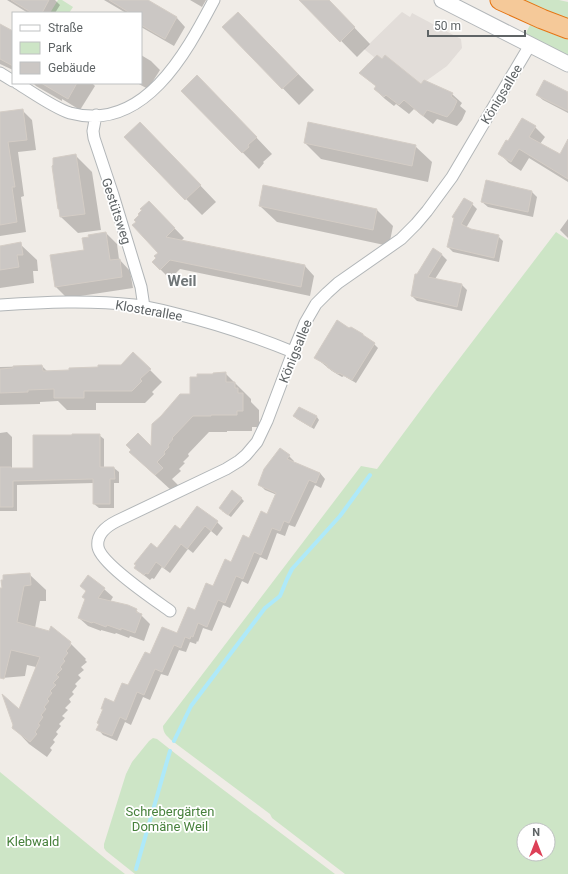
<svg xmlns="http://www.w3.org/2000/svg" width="568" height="874" font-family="Roboto,sans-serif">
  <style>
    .education { fill: #e2ddd9 }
    .green { fill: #cde5c6; fill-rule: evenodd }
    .shadow { fill: #0003 }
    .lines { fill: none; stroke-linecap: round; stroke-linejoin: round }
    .stream { stroke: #aee9f9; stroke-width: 4 }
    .building { fill: #cbc7c4; stroke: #d4cdc6 }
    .street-casing { stroke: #b2b6b8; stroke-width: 13 }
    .secondary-casing { stroke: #b2b6b9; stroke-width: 17 }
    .highway-casing { stroke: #e57412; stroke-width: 21 }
    .street { stroke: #fff; stroke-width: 11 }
    .secondary { stroke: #fff; stroke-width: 15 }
    .highway { stroke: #f5c999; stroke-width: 19 }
    .labels { text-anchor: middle; stroke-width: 3.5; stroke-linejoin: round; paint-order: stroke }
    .street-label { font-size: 13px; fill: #5f6466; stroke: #fff }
    .park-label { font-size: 13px; fill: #47813c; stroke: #fff }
    .quarter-label { font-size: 15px; font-weight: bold; fill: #707678; stroke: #fff }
  </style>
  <rect width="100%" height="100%" fill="#f0ece7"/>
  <path class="education" d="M402 12 410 17 412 13 461 39 462 48 447 66 426 81 428 109 423 116 404 100 399 105 387 95 384 97 374 89 376 86 359 73 368 63 370 65 374 57 364 49Z"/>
  <path class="green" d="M58 0H62L73 7 69 13H50Z
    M515 0H559L568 2V21Z
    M530 25 568 40V57L525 35Z
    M556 232 568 240V874H345L272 818 270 814 171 740C167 736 163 733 163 726L361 466 377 469 434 392ZM524 830H548V854H524Z
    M153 738 157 739 176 754 335 874H135L106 851 104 848V844L126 774 132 762 149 741Z
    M0 772 107 860 125 874H0Z"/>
  <path class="shadow" d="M7 0H55L60 5 55 13H28Z
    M104 0H149L148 1 177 18 185 27 174 46 141 27V13H126Z
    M190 0H206L202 7Z
    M301 0H328L370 44 357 57Z
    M0 25 13 32V70L0 64Z
    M224 27 254 29 314 90 299 105Z
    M141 55 151 61 160 70 148 89 137 83H141Z
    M361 73 421 86 452 94 462 103 460 106 466 111 462 120 457 126 437 119 433 124 414 109 409 114 396 104 394 106 385 99 375 89 377 87Z
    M33 83H92L95 86 80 110 62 99V101L36 86Z
    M182 91 213 92 272 154 263 162 264 163 259 169Z
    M568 93V113L543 100 537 95Z
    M22 110 32 120 36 150 18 152 24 196 21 197 26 232 0 236V113Z
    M535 127 545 137 540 144 560 156 568 150V182L529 158 521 171 509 163 499 153 508 142Z
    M156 139 216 202 202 215 186 199Z
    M305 143 415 146 432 162 428 182 321 159Z
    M76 156 92 172 101 230 78 233 61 217 60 210Z
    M532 192 537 197 533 217 488 207 482 202Z
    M149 202 184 238 181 241 305 266 314 276 310 296 180 269 170 279 153 262 157 258 160 253 138 222Z
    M472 204 477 209 466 228 471 230 498 236 503 241 499 262 453 252 448 247 455 218Z
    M260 206 377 210 393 226 389 246 277 222Z
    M568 219V238L560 230Z
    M106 233 117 244 119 259 130 271 133 288 67 298 56 287 85 251Z
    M20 244 37 260 38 271H33L34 283 0 288V247Z
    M434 250 442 255 447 260 435 279 462 285 467 290 462 311 417 301 412 296 418 275Z
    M374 344 378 348 356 383 344 376 342 377 332 371 316 358Z
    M133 353 162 382 152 392 154 394 145 403H96V410H67L58 401 40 402V404L0 405V367L42 366 47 371H70L122 366Z
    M225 373 251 399V402L259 410V427H252V431H227V432H209L188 454 189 456 183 462 185 463 179 469 181 471 172 479 178 485 172 491 147 468 131 452 152 448 191 395Z
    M299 408 317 417 319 420 314 429 297 419 294 416Z
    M7 432 12 437V469H34L99 435 104 439V468H114L119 472V483H114V508H99L94 504V483L17 485V511H0V433Z
    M289 456 294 461 293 463 320 473 325 479 321 488 315 485 295 527 289 525 285 536 277 533 267 560 260 557 248 584 242 581 230 608 223 605 212 631 203 628 198 642 197 641 196 644 190 642 186 652 179 650 168 676 161 674 150 700 143 697 131 725 125 722 117 741 103 735 98 729 100 725 98 723 104 710 102 708 114 704 151 655 177 635 268 515 277 495 265 490 259 484Z
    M241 498 244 501 231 517 222 511Z
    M217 522 223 528 217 536 211 531 193 553 188 549 170 573 162 567 154 579 152 578 150 580 141 573 135 568 157 549 180 531Z
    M29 574 46 590V601H40L35 628 70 643 86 659 85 660 87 662 81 667 84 670 78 675 81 678 75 684 77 686 72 692 74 694 69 699 71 702 65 708 68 710 62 716 65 718 59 724 61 726 56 732 58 734 53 740 55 742 50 748 52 750 47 757 29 744 13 727 36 667 27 665 25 676 2 678 0 676V597L3 589Z
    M104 589 113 597 110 602 136 610 150 624 144 641 130 636 129 638 116 633 115 634 101 630V631L88 626 79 618Z"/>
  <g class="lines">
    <path class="stream" d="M174 741 191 706 265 608 280 596 287 579 292 569 340 516 370 475
      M136 869 170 751"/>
  </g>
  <path class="building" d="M11 0H49L42 13H32Z
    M109 0H148L177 17 165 39 141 25V13H130Z
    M299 0H329L355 27 340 42Z
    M238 12 298 74 282 89 222 27Z
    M0 24 13 31V66L0 59Z
    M377 55 382 59 385 55 421 84 424 80 453 93 451 96 457 101 453 110 447 117 427 110 423 116 404 100 399 105 386 95 384 97 374 89 376 86 359 73Z
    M197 75 257 137 248 145 249 147 242 153 181 91Z
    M544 80 568 92V111L536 95Z
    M41 83H77L68 99Z
    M23 109 27 140 8 142 15 187H12L17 222 0 225V112Z
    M522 118 536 126 529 137 560 154 568 139V179L519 149 511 162 498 154 506 140 508 141Z
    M140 122 201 185 185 200 124 137Z
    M308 122 416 145 412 166 304 143Z
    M76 154 85 214 60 217 59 209H58L52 166 53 165V158Z
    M486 180 532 191 528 212 481 202Z
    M263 185 377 209 373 230 259 206Z
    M464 198 473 203 461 224 471 229 499 235 494 258 447 247 454 218 452 217Z
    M149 201 175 228 166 237 305 265 301 287 170 260 160 270 152 262 156 258 154 256 158 253 132 225 136 222 134 220 139 215 138 214 142 210 140 209Z
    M106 232 110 260 120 259 122 277 55 287 50 255 84 250 82 238 89 237 88 235Z
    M21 242 23 255H17L19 267 0 270V246Z
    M433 248 442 254 428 277 462 284 457 307 411 296 415 274H417Z
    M337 320 349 328 351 327 363 334V335L375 343 352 380 339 373 338 374 327 367V365L314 358Z
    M133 352 151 369 140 379 142 381 132 391H84V398H54V389L28 390V392L0 393V369L13 368V366L42 365 43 371 69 370V368L98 367V365H121Z
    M226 372V382H235V388H238V393H243V411H237V415H211V416H193L172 438 173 439 168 445 169 447 164 452 165 454 157 462 163 468 155 475 129 452 131 450 126 445 138 433 151 446 152 424 161 416 180 394H190V377H197V374H213V373Z
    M299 407 317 416 311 427 293 416Z
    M72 434H100V467H114L115 479H110V504H93V479L13 481V507H0V467H11V468H33V435H72Z
    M280 448 290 455 287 459 320 473 316 483 309 480 289 523 284 521 280 531 272 528 261 555 254 552 243 579 236 576 225 603 218 600 207 627 198 623 193 637 191 636 190 639 185 637 181 648 174 645 162 672 155 669 144 695 137 692 126 720 120 717 112 736 96 730 99 724 97 723 103 709H101L105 698 114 702 122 683 128 685 145 652 150 654 162 627 177 633 188 607 195 610 206 583 213 586 225 559 231 562 243 535 249 538 261 511 267 514 276 493 258 485 264 469Z
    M232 490 242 498 228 515 219 508Z
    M197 506 218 521 211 531 205 526 187 549 181 544 164 568 156 562 148 574 146 573 144 575 134 568 136 565 134 564 151 543 157 548 175 525 180 529Z
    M30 573 31 585 24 586 17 622 49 631 51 626 71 642 70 644 71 645 66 651 68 653 63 659 65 661 60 667 62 669 56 675 59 677 53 683 56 685 50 691 52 693 47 699 49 701 44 707 46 709 41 715 43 717 38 724 40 725 35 732 37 734 30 742 12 728 13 725 2 694 19 709 40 657 11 650 4 679 0 678V588H2L1 580H3V575Z
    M88 575 105 588 98 598 128 605 137 609 136 612 142 614 135 633 121 628V630L107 625 106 627 93 622 92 623 78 618 85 599 82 597 86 591 80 586Z"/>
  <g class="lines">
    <defs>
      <path id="street" d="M0 73 13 81
        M17 83C32 92 54 108 70 113 144 133 186 53 214 0
        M96 115 93 131 94 138 113 195 141 287 144 307
        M0 305C45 302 90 300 134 305 147 307 161 310 173 313 214 323 254 336 293 352
        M170 611C155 600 101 564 98 547 96 534 107 526 117 521L226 469 239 461 246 455 257 442 267 421 293 352 305 323 316 304 327 293 338 283 401 239 416 224 427 211 452 177 530 45"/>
      <path id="secondary" d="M442 0 568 64"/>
      <path id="highway" d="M500 0 542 19 568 29"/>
    </defs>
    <use href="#street" class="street-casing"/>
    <use href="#secondary" class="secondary-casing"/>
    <use href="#highway" class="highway-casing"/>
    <use href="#street" class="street"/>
    <use href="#secondary" class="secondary"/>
    <use href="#highway" class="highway"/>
  </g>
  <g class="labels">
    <g class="street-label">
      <text transform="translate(501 94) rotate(-59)" y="5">Königsallee</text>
      <text transform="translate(117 211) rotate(72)" y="5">Gestütsweg</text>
      <text transform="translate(149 310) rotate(10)" y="5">Klosterallee</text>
      <text transform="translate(295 351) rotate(-68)" y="5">Königsallee</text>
    </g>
    <g class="park-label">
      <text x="170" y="816">Schrebergärten<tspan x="170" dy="15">Domäne Weil</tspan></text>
      <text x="33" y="846">Klebwald</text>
    </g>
    <g class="quarter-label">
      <text x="182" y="286">Weil</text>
    </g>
  </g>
  <rect x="12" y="12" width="130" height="72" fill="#ffffff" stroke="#bfc1c2"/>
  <rect x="20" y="25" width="20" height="6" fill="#ffffff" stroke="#bfc1c2"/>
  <text x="48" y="32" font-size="12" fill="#5f6466">Straße</text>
  <rect x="20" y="42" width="20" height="12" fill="#cde5c6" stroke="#bfc1c2"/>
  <text x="48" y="52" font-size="12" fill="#5f6466">Park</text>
  <rect x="20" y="62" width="20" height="12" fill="#cbc7c4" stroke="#bfc1c2"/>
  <text x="48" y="72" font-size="12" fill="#5f6466">Gebäude</text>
  <g transform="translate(536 842)"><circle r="19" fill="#ffffff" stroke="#bfc1c2"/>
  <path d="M0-3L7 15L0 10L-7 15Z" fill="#dd4057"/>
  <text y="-6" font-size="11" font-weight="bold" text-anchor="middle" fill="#5f6466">N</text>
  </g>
  <path d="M428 30v6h97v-6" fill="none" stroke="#5f6466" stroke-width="2"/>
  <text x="434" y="30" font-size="12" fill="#5f6466" stroke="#ffffff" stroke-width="3" paint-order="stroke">50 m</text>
</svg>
